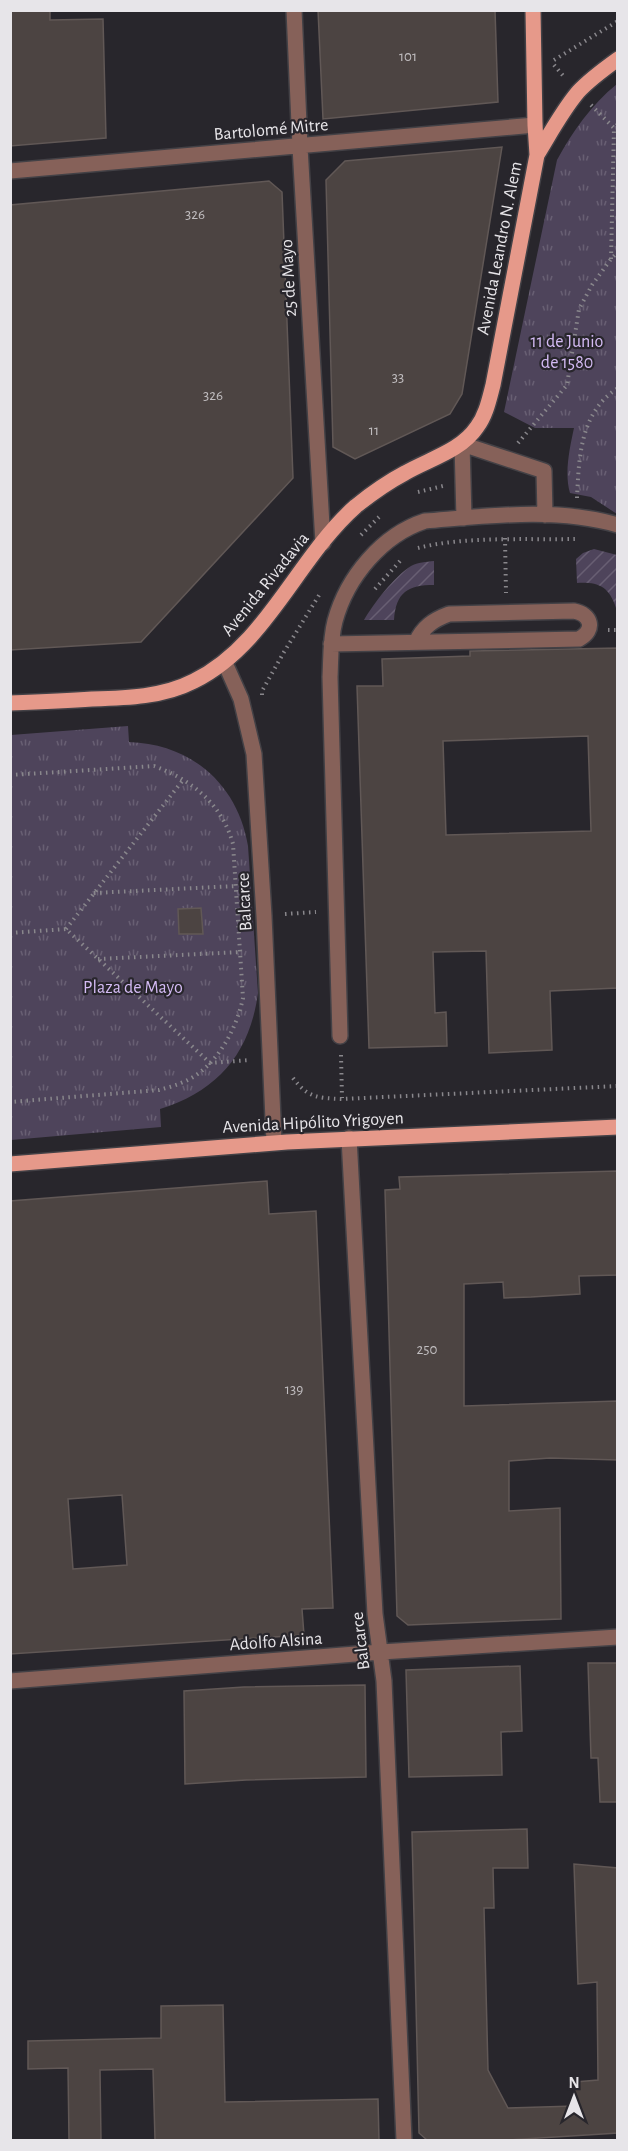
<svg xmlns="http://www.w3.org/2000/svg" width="628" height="2151" font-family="'Alegreya Sans',sans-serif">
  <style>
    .park { fill: url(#park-tufts) }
    .garden { fill: url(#garden-furrows) }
    .building { fill: #4c4442; stroke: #615856; stroke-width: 1.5; fill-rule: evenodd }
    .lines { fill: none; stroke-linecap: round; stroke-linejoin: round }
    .service-casing { stroke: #434146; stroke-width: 18 }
    .minor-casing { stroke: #434146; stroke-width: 18 }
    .primary-casing { stroke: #434146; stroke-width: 18 }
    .path { stroke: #89878c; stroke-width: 4; stroke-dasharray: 1.5 4.5; stroke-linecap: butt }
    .service { stroke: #866159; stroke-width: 15 }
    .minor { stroke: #866159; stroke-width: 15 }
    .primary { stroke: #e6998a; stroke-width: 15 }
    .labels { text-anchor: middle; stroke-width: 4.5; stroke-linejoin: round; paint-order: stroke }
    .number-label { font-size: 15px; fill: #c0bdbf }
    .street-label { font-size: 18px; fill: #e7e5e9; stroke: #28262c }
    .park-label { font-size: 18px; fill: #d4bbf4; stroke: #28262c }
  </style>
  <defs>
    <pattern id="park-tufts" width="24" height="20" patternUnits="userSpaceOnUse" patternTransform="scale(1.5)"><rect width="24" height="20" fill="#4e445b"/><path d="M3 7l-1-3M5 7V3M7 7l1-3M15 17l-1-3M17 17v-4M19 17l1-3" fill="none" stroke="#685f73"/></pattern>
    <pattern id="garden-furrows" width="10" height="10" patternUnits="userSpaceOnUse" patternTransform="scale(1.5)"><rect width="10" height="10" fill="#4e445b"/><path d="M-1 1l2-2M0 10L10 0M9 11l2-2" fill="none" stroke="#685f73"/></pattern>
  </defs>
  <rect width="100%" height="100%" fill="#28262c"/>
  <path class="park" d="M617 84V514L591 497 570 493C564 473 570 447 574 428H535L504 412 557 160C573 131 591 105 617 84Z
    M128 726 129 742C192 744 238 785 248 846L258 993C250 1053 218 1091 160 1109L161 1127 11 1140V735Z"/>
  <path class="garden" d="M594 549 617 555V608H616C609 586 598 582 577 583L576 559 583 553Z
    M434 561V585C408 585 396 592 394 620H364C374 603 394 577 411 566 418 562 426 562 434 561Z"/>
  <path class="building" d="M10 10H50V20L103 19 106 138 10 146Z
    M318 10H495L498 102 323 119Z
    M502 147 462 394 450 414 355 459 333 447 326 180 345 161Z
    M269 181 282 192 293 478 141 642 10 650V205Z
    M618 648V988L550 991 552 1050 489 1053 486 951 433 952 435 1013 446 1012 447 1046 369 1048 357 686H383L382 659 470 656V651ZM588 736 591 831 446 835 443 741Z
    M201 908 203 934H179L178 909Z
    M618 1171V1275L579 1276 580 1294 531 1297 504 1298 503 1282 464 1284V1406L618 1401V1460L550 1458 509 1461V1511L560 1508 561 1619 408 1625 397 1616 385 1190 400 1189 399 1177Z
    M267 1181 269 1214 316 1211 333 1608 302 1609 304 1635 10 1654V1201ZM122 1495 127 1565 73 1569 68 1499Z
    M588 1663H618V1802H600L598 1758H591Z
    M520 1666 522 1731 501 1732 502 1775 409 1777 406 1670Z
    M365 1685 366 1777 246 1780 185 1784 184 1691 244 1687Z
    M527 1829 528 1868H493L494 1908H484L488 2070 508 2108 575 2106V2082L598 2080 597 1982 578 1984 574 1864 618 1868V2133L507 2140H427L419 2133 412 1832Z
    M223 2005 225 2102 378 2099 379 2140H155L153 2069 100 2070 101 2140H69L68 2068 28 2069V2041L161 2038V2006Z"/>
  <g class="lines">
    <defs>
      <path id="service" d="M464 518 462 444 544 471 545 515
        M331 644 579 639C596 630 591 614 574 611L449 614C433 620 423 627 416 642
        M340 1036 330 677C331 659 330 640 335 621 347 577 382 535 425 521 488 516 556 507 618 525"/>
      <path id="minor" d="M294 10 300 147 323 543
        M10 171 535 125
        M225 663 241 699 254 754 264 916 274 1142
        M349 1138 375 1614 384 1681 404 2140
        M10 1681 381 1652 618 1637"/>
      <path id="primary" d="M537 155C550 134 562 111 578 92 590 79 604 69 618 59
        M10 703C38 702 65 701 92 699 127 698 163 697 194 681 267 645 297 558 356 506 371 494 388 482 405 473 429 459 461 451 477 427 486 415 489 400 493 385L537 155 535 125 533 10
        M10 1164 287 1142 618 1127"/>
    </defs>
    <use href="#service" class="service-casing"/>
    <use href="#minor" class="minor-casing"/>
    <use href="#primary" class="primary-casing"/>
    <path class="path" d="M554 60 618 21
      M554 65 565 78
      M591 105 614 128 618 124
      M611 259 614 128
      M518 443 567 385 579 309 592 285 611 259 618 252
      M418 492 443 486
      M577 498C579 457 580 412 618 388
      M361 535 379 517
      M505 538 506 593
      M418 548C465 536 526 540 575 539
      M375 589 400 561
      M608 630H618
      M262 695V691L284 652 321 592
      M10 775 154 766C192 780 222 804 233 844L243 998C236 1031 215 1070 181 1083 174 1086 166 1088 159 1090L10 1102
      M94 893 236 886
      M285 914 316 912
      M66 929 183 780
      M10 933 66 929 210 1063 250 1060
      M98 959 241 952
      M341 1055 342 1098
      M293 1078C308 1098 318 1098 342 1099L618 1086"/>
    <use href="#service" class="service"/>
    <use href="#minor" class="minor"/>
    <use href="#primary" class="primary"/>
  </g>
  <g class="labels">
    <g class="number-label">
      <text x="408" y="61">101</text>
      <text x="195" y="219">326</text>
      <text x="398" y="382">33</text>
      <text x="213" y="400">326</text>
      <text x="374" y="435">11</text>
      <text x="427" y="1354">250</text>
      <text x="294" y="1394">139</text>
    </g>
    <g class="street-label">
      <text transform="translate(271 129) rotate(-5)" y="6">Bartolomé Mitre</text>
      <text transform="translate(499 248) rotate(-79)" y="6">Avenida Leandro N. Alem</text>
      <text transform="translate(288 278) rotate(-93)" y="6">25 de Mayo</text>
      <text transform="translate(265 584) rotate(-51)" y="6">Avenida Rivadavia</text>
      <text transform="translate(244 902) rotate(-93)" y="6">Balcarce</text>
      <text transform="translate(313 1122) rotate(-3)" y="6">Avenida Hipólito Yrigoyen</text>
      <text transform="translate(276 1641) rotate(-4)" y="6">Adolfo Alsina</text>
      <text transform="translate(360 1641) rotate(-97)" y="6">Balcarce</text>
    </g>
    <g class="park-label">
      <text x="567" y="347">11 de Junio<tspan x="567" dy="21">de 1580</tspan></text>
      <text x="133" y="993">Plaza de Mayo</text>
    </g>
  </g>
  <rect width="628" height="2151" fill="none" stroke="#e7e5e9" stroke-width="24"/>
  <g transform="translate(574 2097)" stroke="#28262c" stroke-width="4.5" paint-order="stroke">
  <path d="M0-4.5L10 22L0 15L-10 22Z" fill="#e7e5e9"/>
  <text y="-9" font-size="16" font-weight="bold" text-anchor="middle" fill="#e7e5e9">N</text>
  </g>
</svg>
